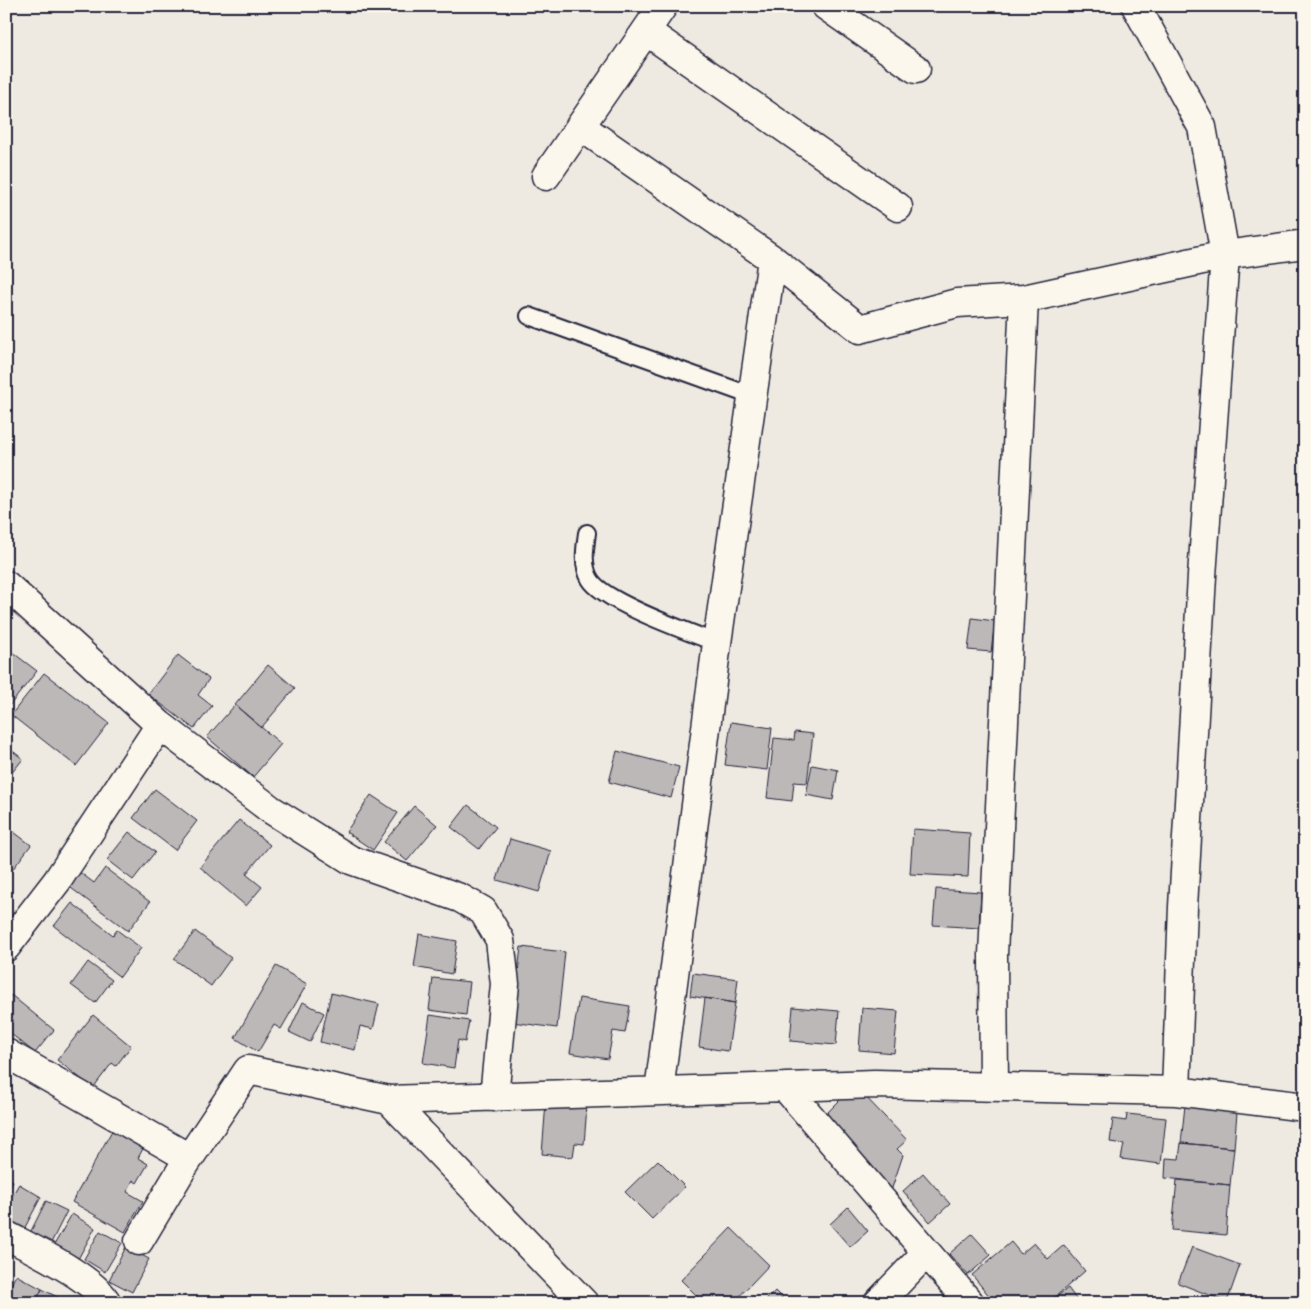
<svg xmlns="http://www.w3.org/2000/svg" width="1311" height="1309" font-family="'Shantell Sans',sans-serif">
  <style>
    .building { fill: #bcb8b8; stroke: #22223b }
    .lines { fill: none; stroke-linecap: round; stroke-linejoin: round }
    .service-casing { stroke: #22223b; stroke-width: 20 }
    .minor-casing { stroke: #22223b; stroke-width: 31 }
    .service { stroke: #fbf7ec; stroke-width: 16 }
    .minor { stroke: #fbf7ec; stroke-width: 28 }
  </style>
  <rect width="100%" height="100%" fill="#eeeae2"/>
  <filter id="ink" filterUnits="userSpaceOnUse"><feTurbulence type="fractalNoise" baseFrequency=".02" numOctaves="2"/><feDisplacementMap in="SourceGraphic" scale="10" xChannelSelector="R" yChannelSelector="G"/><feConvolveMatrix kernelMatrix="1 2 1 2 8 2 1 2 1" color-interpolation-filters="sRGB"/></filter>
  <g filter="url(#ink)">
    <path class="building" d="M972 618 995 621 991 652 968 650Z
      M8 649 37 671 10 705 6 702V652Z
      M178 655 209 679 198 695 212 706 194 729 148 694Z
      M268 665 295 688 261 728 235 705Z
      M44 673 109 723 76 766 11 715Z
      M235 705 281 744 253 777 207 737Z
      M731 722 772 728 767 770 725 765Z
      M795 732 813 734 807 783 794 782 792 801 767 798 774 738 794 740Z
      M6 746 23 759 6 780Z
      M617 751 679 767 671 798 609 782Z
      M812 765 838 770 833 800 806 795Z
      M155 789 197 821 175 850 133 818Z
      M371 795 398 813 373 850 346 832Z
      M468 805 496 827 479 849 451 827Z
      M414 806 437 825 407 861 384 842Z
      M239 820 270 845 246 874 262 887 246 906 200 867Z
      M6 826 31 845 6 878Z
      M913 829 970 833 968 877 910 874Z
      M129 832 155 852 133 880 107 860Z
      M510 839 551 851 539 892 497 880Z
      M105 868 150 902 128 931 67 885 78 871 94 883Z
      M936 889 981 892 979 928 933 925Z
      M72 903 113 935 117 930 141 948 120 977 54 926Z
      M195 931 231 958 211 986 174 959Z
      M419 934 457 941 452 974 414 967Z
      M521 947 565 952 557 1028 512 1022Z
      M88 962 112 980 95 1003 71 985Z
      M276 966 307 984 281 1029 274 1025 258 1052 235 1038Z
      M693 973 738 979 735 1003 690 996Z
      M433 978 470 982 466 1015 429 1010Z
      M331 993 379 1004 373 1029 360 1026 355 1050 320 1042Z
      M11 995 54 1030 35 1053 6 1030V1000Z
      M579 998 630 1006 625 1033 613 1031 608 1059 570 1053Z
      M705 998 735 1003 728 1051 699 1047Z
      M303 1002 324 1013 310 1042 289 1032Z
      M793 1007 839 1011 836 1045 790 1041Z
      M862 1008 898 1011 894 1053 859 1050Z
      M93 1015 131 1046 116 1066 112 1063 93 1088 57 1060Z
      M430 1015 469 1021 465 1042 458 1040 454 1068 423 1063Z
      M861 1092 907 1140 897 1149 903 1155 891 1191 822 1118 846 1094 852 1100Z
      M1186 1096 1238 1101 1234 1148 1181 1143Z
      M546 1102 587 1106 584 1144 575 1143 573 1157 542 1154Z
      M1127 1114 1166 1118 1161 1164 1121 1159 1124 1144 1110 1142 1113 1119 1126 1121Z
      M114 1127 145 1145 138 1158 148 1164 137 1183 133 1180 127 1192 143 1201 125 1232 72 1202Z
      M1181 1143 1234 1148 1230 1185 1165 1178 1166 1158 1179 1159Z
      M658 1160 685 1187 652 1219 625 1192Z
      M923 1173 950 1204 930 1222 903 1191Z
      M6 1177 13 1181 6 1194Z
      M1177 1180 1230 1185 1226 1235 1172 1230Z
      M19 1184 41 1197 24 1229 6 1219V1206Z
      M46 1201 67 1211 51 1243 30 1233Z
      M848 1207 868 1231 850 1247 830 1224Z
      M72 1214 95 1228 78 1259 54 1245Z
      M731 1228 769 1265 733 1303H704L681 1280Z
      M100 1231 122 1243 105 1272 84 1259Z
      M972 1234 991 1255 968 1275 949 1254Z
      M1011 1242 1021 1254 1034 1243 1048 1259 1064 1245 1085 1271 1048 1303H995L972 1275Z
      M126 1247 149 1259 132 1292 109 1280Z
      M1192 1247 1240 1265 1227 1302 1178 1283Z
      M16 1275 42 1289 35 1303H6V1294Z
      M1068 1288 1079 1303H1050V1302Z
      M42 1289 63 1300 62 1303H35Z
      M775 1291 787 1303H763Z"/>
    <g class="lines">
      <defs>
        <path id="service" d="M529 316 752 396
          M587 533C585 548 582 565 590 579 603 602 689 632 717 643"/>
        <path id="minor" d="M826 6 916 69
          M1136 6 1202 127 1225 255 1202 576 1183 907 1176 1091
          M646 31 898 207
          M580 126 772 259 860 329 957 303 1024 299 1225 255 1305 244
          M546 176 663 6
          M6 585 160 725 270 809 351 860 460 898 483 911 500 940 505 984 494 1097
          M6 947 57 881 160 725
          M6 1053 189 1158
          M994 1086 993 955 1024 299
          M785 1087 970 1303
          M659 1091 717 643 772 259
          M389 1100 584 1303
          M6 1235C32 1249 94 1278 107 1303
          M139 1241 182 1169 248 1070 389 1100 875 1084 1176 1091 1305 1107
          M878 1303 926 1253"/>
      </defs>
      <use href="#service" class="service-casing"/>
      <use href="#minor" class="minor-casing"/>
      <use href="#service" class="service"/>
      <use href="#minor" class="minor"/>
    </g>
  </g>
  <rect width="1311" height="1309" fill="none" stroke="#fbf7ec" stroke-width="25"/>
  <rect x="12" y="12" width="1286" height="1284" fill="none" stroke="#22223b" stroke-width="2" filter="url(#ink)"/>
</svg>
